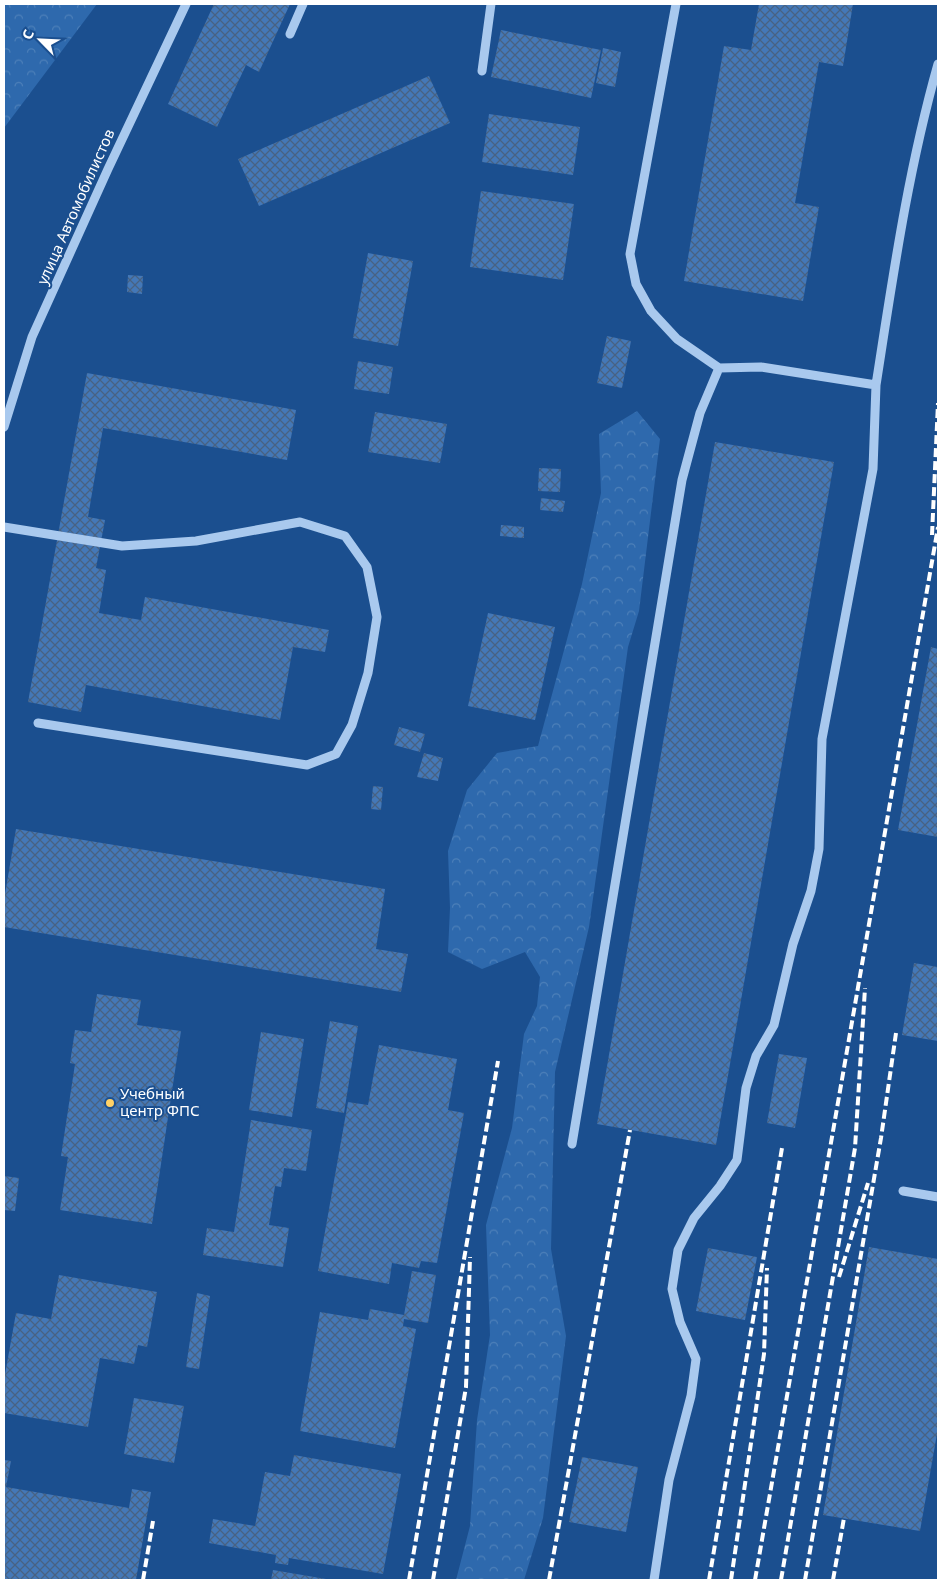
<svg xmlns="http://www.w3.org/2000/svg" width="942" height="1584" font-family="'Noto Sans',sans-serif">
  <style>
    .forest { fill: url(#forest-crowns) }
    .building { fill: url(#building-cross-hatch) }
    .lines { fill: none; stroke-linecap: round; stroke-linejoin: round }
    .minor { stroke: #a9c9ee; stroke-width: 9 }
    .rail { stroke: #fff; stroke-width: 4; stroke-dasharray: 9 4; stroke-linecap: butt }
    .poi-dot { fill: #ffd166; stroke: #1b4f8f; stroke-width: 2 }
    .labels { text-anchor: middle; stroke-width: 4; stroke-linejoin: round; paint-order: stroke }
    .street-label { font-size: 15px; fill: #fff; stroke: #1b4f8f }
    .poi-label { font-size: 15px; fill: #fff; stroke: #1b4f8f; text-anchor: start }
  </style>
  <defs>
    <pattern id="forest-crowns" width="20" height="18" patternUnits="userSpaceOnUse" patternTransform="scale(1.25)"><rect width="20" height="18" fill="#2e69ad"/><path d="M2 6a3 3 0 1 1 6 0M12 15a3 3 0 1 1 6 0" fill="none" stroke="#4d80b9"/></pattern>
    <pattern id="building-cross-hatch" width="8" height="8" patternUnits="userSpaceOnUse" patternTransform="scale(1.25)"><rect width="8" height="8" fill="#4478b7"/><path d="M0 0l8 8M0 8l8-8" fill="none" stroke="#486282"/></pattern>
  </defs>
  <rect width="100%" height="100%" fill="#1b4f8f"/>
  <path class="forest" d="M4 4H97L4 128Z
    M637 411 660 439 639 611 628 647 589 927 555 1072 551 1249 566 1336 543 1518 524 1580H456L470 1526 477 1420 490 1335 486 1225 512 1128 524 1034 537 1006 540 977 525 952 482 969 448 952 450 908 448 851 467 790 497 753 538 746 582 584 601 493 599 434Z"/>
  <path class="building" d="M214 4H290L259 72 246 65 217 127 168 104Z
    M759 4H853L843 66 819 62 795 203 819 207 803 301 684 281 724 46 751 50Z
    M501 30 601 50 591 98 491 77Z
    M603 48 621 52 615 87 596 83Z
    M429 76 450 123 259 206 238 159Z
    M489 114 580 127 573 175 482 162Z
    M481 191 574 204 563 280 470 267Z
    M368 253 413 261 398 346 353 338Z
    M128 275 143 276 142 294 127 292Z
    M607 336 631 341 622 388 597 383Z
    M358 361 393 367 389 394 354 389Z
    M87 373 296 410 287 460 103 428 88 517 105 520 96 568 106 570 99 613 141 620 145 597 329 630 325 652 293 647 280 720 86 685 81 712 28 702Z
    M375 412 447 424 440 463 368 452Z
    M715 442 834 462 716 1145 597 1124Z
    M539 468 561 469 560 492 538 491Z
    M541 498 565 501 563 512 540 510Z
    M501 525 524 527V538L500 536Z
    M488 613 555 627 535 720 468 706Z
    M931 647 938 649V837L898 830Z
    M399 727 425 734 420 752 394 745Z
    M424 753 443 758 438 781 417 777Z
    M373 786 383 787 381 810 371 809Z
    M16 829 385 889 376 949 408 954 401 992 4 927V900Z
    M914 963 938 967V1041L902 1035Z
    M97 994 141 1000 137 1025 181 1031 152 1224 60 1210 68 1157 61 1156 75 1064 70 1063 75 1030 91 1032Z
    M330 1021 358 1026 344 1113 316 1108Z
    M261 1032 304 1039 292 1117 249 1110Z
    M379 1045 457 1059 448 1110 464 1113 437 1263 421 1261 419 1268 392 1263 389 1284 318 1271 348 1102 368 1105Z
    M779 1054 807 1058 795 1128 767 1123Z
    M251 1120 312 1130 306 1171 284 1168 281 1187 275 1186 269 1225 289 1228 283 1267 203 1255 207 1228 234 1232Z
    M4 1176 19 1178 15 1211 4 1210Z
    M869 1247 938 1259V1428L920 1531 823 1515Z
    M708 1248 757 1257 745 1320 696 1311Z
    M412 1271 436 1275 428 1323 404 1319 403 1326 416 1329 395 1448 300 1431 320 1312 368 1320 370 1309 404 1315Z
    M59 1275 157 1292 147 1347 138 1345 134 1364 100 1358 88 1427 4 1413V1380L16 1313 51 1319Z
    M197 1293 210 1296 199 1369 186 1367Z
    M134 1398 184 1406 174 1463 124 1454Z
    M294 1455 401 1474 383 1574 289 1558 288 1565 275 1563 276 1555 209 1543 213 1519 255 1526 265 1472 290 1476Z
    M582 1457 638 1467 626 1532 569 1522Z
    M4 1460 11 1461 6 1487 129 1508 132 1489 151 1492 136 1580H4Z
    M273 1570 326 1579V1580H271Z"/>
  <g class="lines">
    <path class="minor" d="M290 34 303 4
      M482 71 491 4
      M876 385C893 276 908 170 938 64
      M4 427 32 337 108 169 186 4
      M4 527 122 546 196 541 300 522 345 536 367 567 377 617 368 673 352 725 336 754 307 765 38 723
      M572 1144 682 480 700 413 719 368
      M903 1191 938 1197
      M654 1580 669 1480 691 1396 696 1359 680 1322 672 1289 678 1250 694 1218 720 1186 737 1160 746 1088 756 1056 774 1025 793 944 811 891 819 849 822 739 873 469 876 385 761 367 719 368 677 339 651 311 636 284 630 254 676 4"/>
    <path class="rail" d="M932 535 938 403
      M839 1277 868 1183
      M143 1580 153 1521
      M409 1580 498 1061
      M433 1580 466 1387 470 1257
      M549 1580 630 1130
      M709 1580 782 1148
      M731 1580 764 1354 767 1268
      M755 1580 938 527
      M781 1580 855 1148 865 988
      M805 1580 881 1138 896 1033
      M833 1580 844 1518"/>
  </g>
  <circle class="poi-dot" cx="110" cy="1103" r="5"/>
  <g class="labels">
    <g class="street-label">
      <text transform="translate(76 207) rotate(-66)" y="5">улица Автомобилистов</text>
    </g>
    <g class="poi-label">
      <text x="120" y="1099">Учебный<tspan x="120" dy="17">центр ФПС</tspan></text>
    </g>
  </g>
  <rect width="942" height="1584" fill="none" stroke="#ffffff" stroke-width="10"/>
  <g transform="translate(40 40) rotate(294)" stroke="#1b4f8f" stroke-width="4" paint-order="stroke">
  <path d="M0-4L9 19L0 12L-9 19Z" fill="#ffffff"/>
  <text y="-8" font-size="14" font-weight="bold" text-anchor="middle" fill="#ffffff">С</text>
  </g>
</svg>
